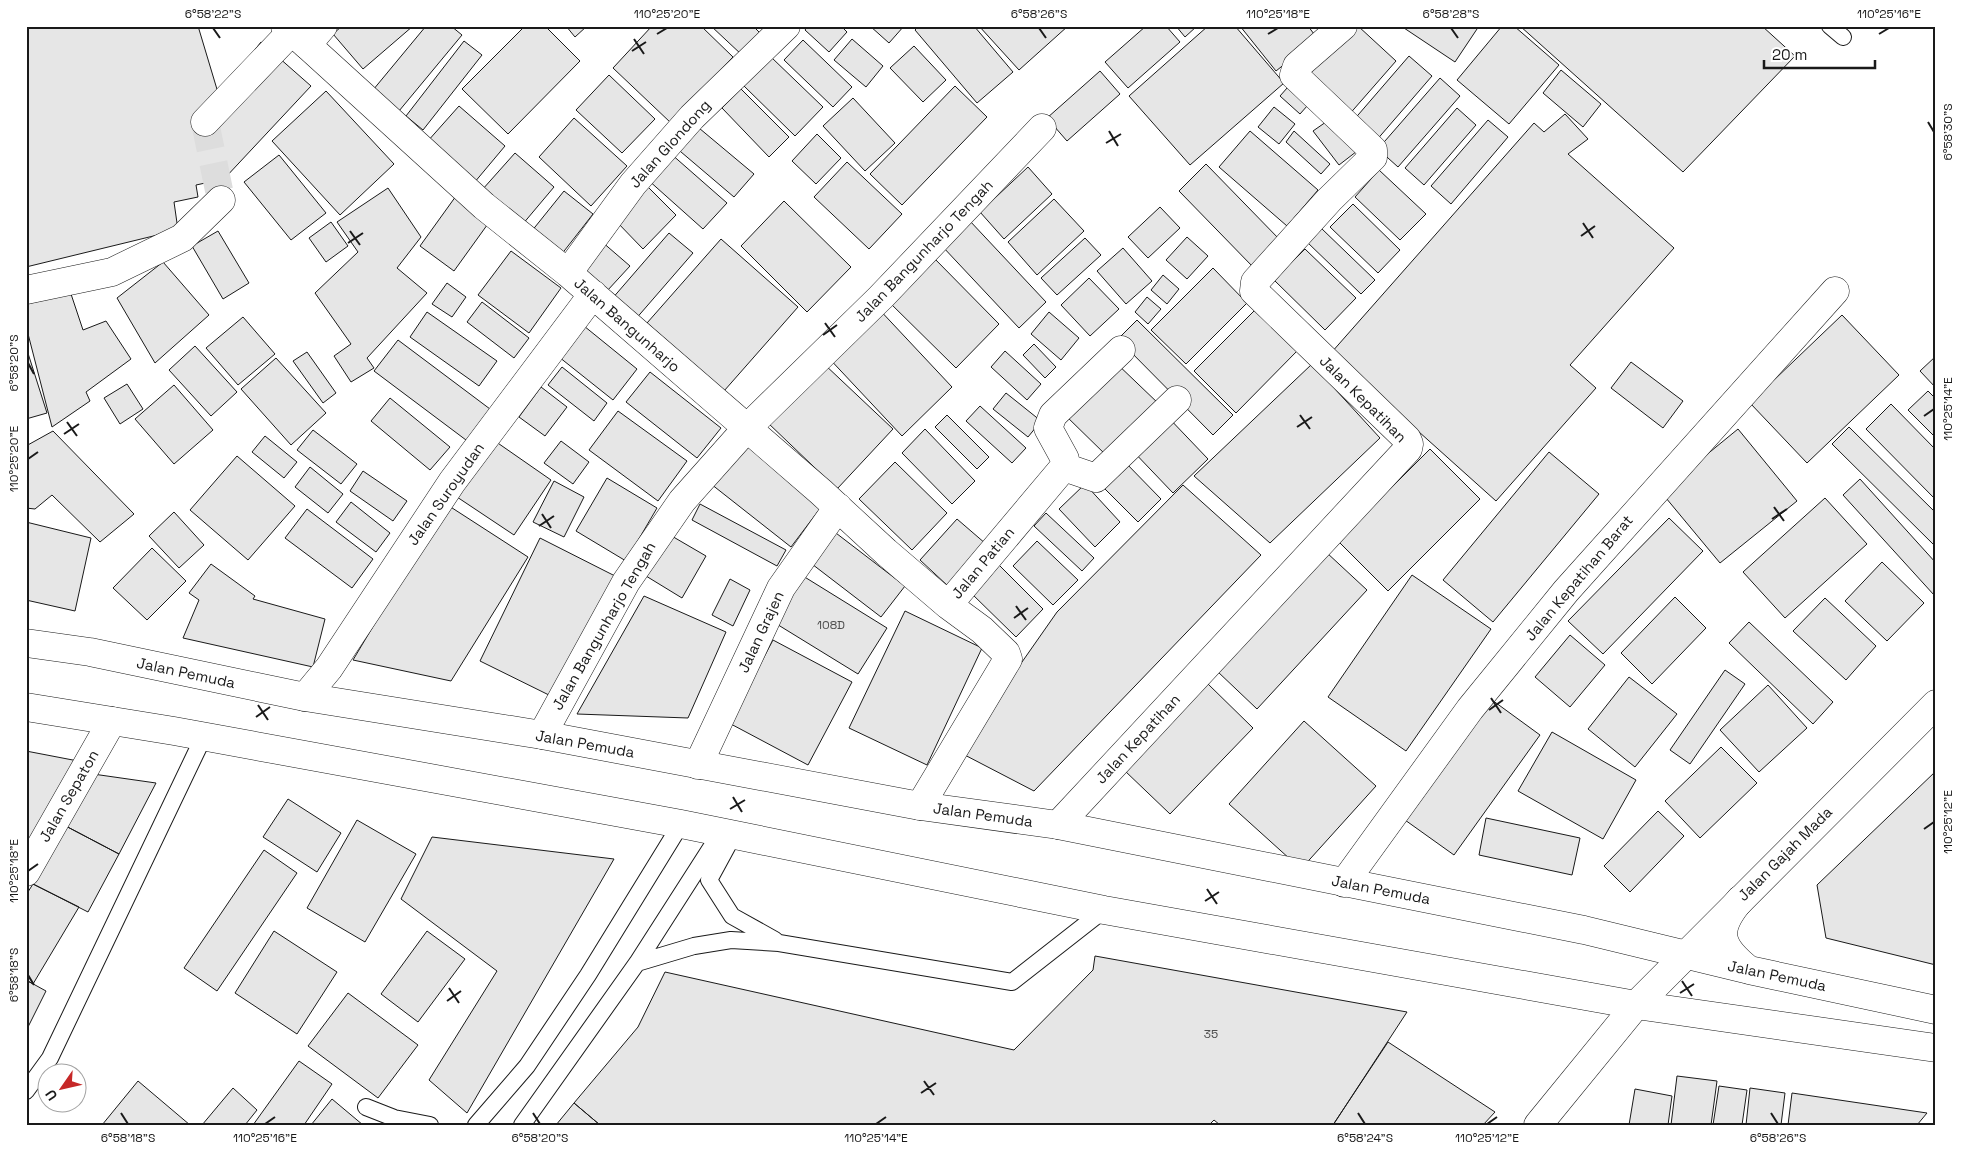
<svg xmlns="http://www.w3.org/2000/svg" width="1962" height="1151" font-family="'Space Grotesk',sans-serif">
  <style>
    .building { fill: #e6e6e6; stroke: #1a1a1a }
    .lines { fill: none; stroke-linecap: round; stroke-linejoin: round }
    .street-tunnel { stroke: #ddd; stroke-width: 28; stroke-dasharray: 28 14; stroke-linecap: butt }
    .lane-casing { stroke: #1a1a1a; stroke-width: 18 }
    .street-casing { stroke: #1a1a1a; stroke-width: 29 }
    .secondary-casing { stroke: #1a1a1a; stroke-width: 29 }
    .primary-casing { stroke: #1a1a1a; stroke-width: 29 }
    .lane { stroke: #fff; stroke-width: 16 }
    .street { stroke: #fff; stroke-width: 28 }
    .secondary { stroke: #fff; stroke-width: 28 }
    .primary { stroke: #fff; stroke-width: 28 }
    .ticks { fill: none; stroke: #1a1a1a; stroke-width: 2 }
    .labels { text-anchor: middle; stroke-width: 4; stroke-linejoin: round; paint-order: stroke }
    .number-label { font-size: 12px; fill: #4d4d4d }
    .street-label { font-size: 15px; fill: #1a1a1a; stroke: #fff }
    .neatline { fill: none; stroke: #1a1a1a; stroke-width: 2 }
    .ticks-label { font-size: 12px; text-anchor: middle; fill: #1a1a1a }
  </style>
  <rect width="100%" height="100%" fill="#fff"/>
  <path class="building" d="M26 26H198L219 96 261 42 311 86 224 179 196 185 198 197 174 202 178 230 26 267Z
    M342 26H413L363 69 333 34Z
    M426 26H451L462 35 399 111 373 90Z
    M525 26H545L580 61 508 134 462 89Z
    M566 26H587L575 37Z
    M652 26H701L733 57 671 123 613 68Z
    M711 26H753L761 34 742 55Z
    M808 26H841L847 32 829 52 805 30Z
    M870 26H904L889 43Z
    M919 26H974L1013 72 977 103 915 30Z
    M979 26H1068L1019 70Z
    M1146 26H1166L1180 42 1128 88 1105 62Z
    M1176 26H1197L1185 37Z
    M1208 26H1235L1284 83 1190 165 1129 96Z
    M1240 26H1308L1317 38 1276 71Z
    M1352 26H1358L1396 61 1347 117 1305 79Z
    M1401 26H1479L1455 62Z
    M1502 26H1514L1559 65 1509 124 1457 80Z
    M1520 26H1762L1795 56 1683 172Z
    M852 39 883 66 866 87 834 60Z
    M803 40 852 87 833 107 784 60Z
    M464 41 482 55 423 130 406 116Z
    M914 46 946 80 923 102 890 68Z
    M1409 56 1432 76 1375 142 1352 122Z
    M771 57 823 107 795 136 744 86Z
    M1561 70 1601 104 1583 127 1543 93Z
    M1100 71 1120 94 1067 141 1047 118Z
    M609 75 655 119 622 153 576 110Z
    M1440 78 1460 96 1398 167 1378 149Z
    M1295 79 1315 97 1300 114 1280 96Z
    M955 86 987 117 902 205 870 174Z
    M741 89 789 137 769 157 722 108Z
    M326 91 394 164 340 215 272 141Z
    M853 98 895 143 865 171 823 126Z
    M459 106 505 146 474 183 427 142Z
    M1274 107 1295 124 1279 144 1258 127Z
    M1457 108 1476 125 1424 185 1405 168Z
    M1565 114 1588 139 1568 154 1674 248 1570 365 1596 388 1496 501 1331 353 1534 123 1544 132Z
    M1336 115 1361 148 1339 165 1313 131Z
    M574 118 627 166 591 206 539 157Z
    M1488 120 1508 137 1451 204 1431 186Z
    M693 123 754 174 734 197 674 146Z
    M1250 131 1318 190 1287 226 1219 167Z
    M1294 131 1330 164 1321 174 1286 142Z
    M817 134 841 158 816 184 792 161Z
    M515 153 554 187 522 225 482 190Z
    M670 153 727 203 703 229 647 179Z
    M279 155 326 213 291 240 244 182Z
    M847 162 902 214 869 249 814 197Z
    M1206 164 1281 241 1254 268 1179 191Z
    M1028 167 1052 194 1004 239 980 212Z
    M1379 170 1426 214 1400 240 1355 197Z
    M648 187 676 215 643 249 615 220Z
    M388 188 421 237 397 268 427 293 367 358 374 368 351 382 334 356 351 344 315 293 358 252 337 222Z
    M564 191 593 214 561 255 531 232Z
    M456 196 490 221 454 271 420 246Z
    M1054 199 1084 231 1037 275 1008 242Z
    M784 201 851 267 807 312 741 246Z
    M1353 204 1400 250 1378 273 1330 227Z
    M1160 207 1180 228 1148 258 1128 237Z
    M969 220 1046 302 1019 328 942 246Z
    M331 222 348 246 326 262 309 238Z
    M1321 228 1375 280 1361 294 1307 242Z
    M218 231 249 283 223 299 192 246Z
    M669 233 693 253 634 321 611 300Z
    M1187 237 1208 256 1187 279 1166 260Z
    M1085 238 1101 255 1057 295 1041 278Z
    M721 239 798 307 724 391 647 323Z
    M601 241 630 266 607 291 579 267Z
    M1123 248 1152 281 1126 304 1097 271Z
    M1305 249 1356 298 1325 330 1274 280Z
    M511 251 561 288 529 333 478 295Z
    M931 255 999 324 956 368 887 300Z
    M163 262 209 315 155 363 117 298Z
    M1213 268 1247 303 1186 364 1151 330Z
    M1163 275 1179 289 1167 304 1151 290Z
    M1089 278 1119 309 1090 336 1061 305Z
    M447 283 466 297 452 317 432 304Z
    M71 294 83 330 106 321 131 359 86 392 90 401 52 427 26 326V304Z
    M1147 297 1161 309 1148 324 1135 312Z
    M482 302 529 338 514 358 467 322Z
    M876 306 952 387 902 436 825 354Z
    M1257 308 1299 349 1236 413 1194 371Z
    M427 312 497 361 479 386 410 337Z
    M1049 312 1079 338 1061 360 1031 334Z
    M1842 315 1899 375 1807 463 1750 403Z
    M243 317 275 354 238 385 206 348Z
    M1137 320 1233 415 1213 435 1118 339Z
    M584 326 637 369 613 400 559 357Z
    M398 340 494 412 470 443 374 371Z
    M1034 344 1056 367 1045 378 1023 355Z
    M195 346 237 392 211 416 169 370Z
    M26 347 47 413 26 419Z
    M1005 351 1041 384 1027 400 991 367Z
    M307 352 336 393 323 403 293 361Z
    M1936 356V388L1920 371Z
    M276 358 326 413 291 445 241 389Z
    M1114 361 1160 405 1109 458 1063 413Z
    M1631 362 1683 401 1663 428 1611 388Z
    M823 363 893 429 837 489 767 422Z
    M1312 364 1380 438 1270 543 1194 476Z
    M562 367 607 403 594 421 548 385Z
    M650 372 721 428 697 458 626 402Z
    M127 384 143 409 120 424 104 398Z
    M174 385 213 430 174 464 135 419Z
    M541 387 567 407 545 436 519 417Z
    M1928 391 1936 399V438L1908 410Z
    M1006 393 1041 421 1028 437 993 409Z
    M390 398 450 447 430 470 371 421Z
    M1891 404 1936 450V500L1866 429Z
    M980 406 1026 448 1012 463 966 421Z
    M618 411 687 461 658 501 589 450Z
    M1165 414 1208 459 1173 493 1130 448Z
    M947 415 989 457 977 469 935 427Z
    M1849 427 1936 513V547L1832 444Z
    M925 429 975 481 952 504 902 453Z
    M1738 429 1797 501 1720 563 1661 492Z
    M313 430 357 464 341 484 297 450Z
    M53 431 134 514 100 542 52 495 35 509 26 508V446Z
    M265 436 297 462 284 478 252 452Z
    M492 439 551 480 514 535 454 495Z
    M561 441 589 462 573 484 544 463Z
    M743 443 822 506 791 547 711 484Z
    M1430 449 1480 499 1388 591 1338 541Z
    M1549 452 1599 494 1493 622 1443 580Z
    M237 456 295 506 248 560 190 510Z
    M1122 459 1161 499 1138 522 1098 482Z
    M895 462 947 513 912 550 859 499Z
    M310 467 343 494 328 513 295 487Z
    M363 471 407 501 393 521 350 491Z
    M607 478 657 508 626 561 576 531Z
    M1860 479 1936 563V593L1934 595 1843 495Z
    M554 481 584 497 564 537 533 522Z
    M1085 484 1120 522 1095 547 1059 509Z
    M1183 485 1261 555 1034 791 959 752 1057 612Z
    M1825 498 1867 544 1785 618 1743 572Z
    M351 502 390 533 376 552 336 522Z
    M446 504 528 557 451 681 353 660Z
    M700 504 786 550 777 566 692 520Z
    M307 509 373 559 352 588 285 538Z
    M174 512 204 545 179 568 149 536Z
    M1046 513 1094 558 1082 571 1034 526Z
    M1669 518 1703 551 1603 654 1568 621Z
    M957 519 986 544 948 586 920 560Z
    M26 522 91 538 75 611 26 600Z
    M832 530 905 586 881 617 808 561Z
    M670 535 706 556 682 598 646 576Z
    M540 538 617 577 557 699 480 661Z
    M1037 541 1078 580 1053 605 1013 566Z
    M152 548 186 581 147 620 113 588Z
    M1326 552 1367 590 1257 709 1217 671Z
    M1882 562 1924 603 1887 641 1845 601Z
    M997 563 1043 609 1016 637 970 592Z
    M211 564 255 596 253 599 325 619 313 667 183 638 199 600 189 593Z
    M1412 575 1491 629 1406 751 1328 697Z
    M803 576 887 628 858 674 775 623Z
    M730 579 750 590 733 626 712 615Z
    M644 596 726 632 688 718 577 714Z
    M1675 597 1706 628 1652 684 1621 653Z
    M1825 598 1876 646 1846 680 1793 631Z
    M905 611 982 648 927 765 849 728Z
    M1749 622 1833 702 1813 724 1729 643Z
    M1570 635 1605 665 1570 707 1535 677Z
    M773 640 852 682 808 765 729 723Z
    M1725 670 1745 684 1690 764 1670 750Z
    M1629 677 1677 714 1635 767 1588 729Z
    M1207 683 1253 728 1170 814 1124 770Z
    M1768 685 1807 728 1759 772 1720 730Z
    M1492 700 1540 735 1454 855 1405 820Z
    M1304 721 1376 786 1301 869 1229 804Z
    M1552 732 1636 780 1603 839 1518 791Z
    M1721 747 1757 783 1700 838 1665 801Z
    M26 751 78 761 37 840 26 838Z
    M1936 771V965L1826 938 1817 885Z
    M86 773 156 783 119 854 60 823Z
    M288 799 341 833 317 872 263 837Z
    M1658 811 1684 836 1630 892 1604 866Z
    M1486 818 1580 838 1572 875 1479 855Z
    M357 820 416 854 365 942 307 908Z
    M60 823 119 854 88 912 33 884Z
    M432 837 614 859 467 1113 429 1080 497 971 401 899Z
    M264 850 297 873 217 991 184 968Z
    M33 884 79 907 33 984 26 980V895Z
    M274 931 337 972 297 1034 235 993Z
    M427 931 465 959 418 1022 381 994Z
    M1095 956 1407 1012 1333 1125H1220L1214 1120 1209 1125H600L574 1103 638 1027 665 972 1014 1050 1093 970Z
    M26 980 46 991 26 1031Z
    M348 993 418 1045 378 1098 308 1046Z
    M1388 1042 1495 1112 1483 1125H1333Z
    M299 1061 332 1084 304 1125H253Z
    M1677 1076 1717 1081 1711 1125H1671Z
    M138 1081 190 1125H102Z
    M1719 1086 1747 1090 1742 1125H1713Z
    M233 1088 257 1110 245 1125H202Z
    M1750 1088 1785 1093 1781 1125H1746Z
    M1635 1089 1672 1096 1668 1125H1629Z
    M1792 1093 1927 1113 1917 1125H1788Z
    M332 1099 363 1125H311Z
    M574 1103 600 1125H556Z"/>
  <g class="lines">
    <path class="street-tunnel" d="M205 122 221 200"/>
    <defs>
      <path id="lane" d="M1830 26 1843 37
        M734 834 709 880 732 916 775 940
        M637 963 694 946 731 940 779 943 1012 982 1104 910
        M26 1091 50 1058 204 736
        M366 1107 394 1118 430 1125
        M476 1125 527 1066 588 975 681 824
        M522 1125 637 963 721 832"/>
      <path id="street" d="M307 45 484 206 568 273 821 492 886 552 948 605 982 630 1006 653 1008 659 920 806
        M205 122 291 32
        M568 273 633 184 692 117 786 26
        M26 290 112 272 182 238 221 200
        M1064 467 1096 478 1177 400
        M948 605 1064 467 1065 459 1048 428 1053 415 1121 350
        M305 697 329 668 452 482 593 294
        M542 735 626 582 682 501 747 428 881 297 1042 128
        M698 765 781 588 838 507
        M1058 825 1408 449 1409 444 1407 439 1254 291 1255 282 1329 200 1373 157V150L1294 75 1297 66 1343 26
        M26 872 112 721
        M1344 883 1470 709 1566 591 1835 291"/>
      <path id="secondary" d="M285 26 307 45 323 26
        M1538 1125 1636 1005 1936 704"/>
      <path id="primary" d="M26 643 90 652 305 697 542 735 920 806 1058 825 1584 930 1749 970 1936 1010
        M26 707 174 731 681 824 1104 910 1636 1005 1936 1048
        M1740 900C1714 931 1719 946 1749 970"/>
    </defs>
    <use href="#lane" class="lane-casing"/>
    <use href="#street" class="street-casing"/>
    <use href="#secondary" class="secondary-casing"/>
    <use href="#primary" class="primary-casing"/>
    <use href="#lane" class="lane"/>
    <use href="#street" class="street"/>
    <use href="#secondary" class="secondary"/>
    <use href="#primary" class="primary"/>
  </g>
  <path class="ticks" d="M213 28 220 38M1039 28 1046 38M1451 28 1458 38M657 34 667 28M1268 34 1278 28M1879 34 1889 28M634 39 644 54M632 51 646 42M1928 122 1934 132M1109 131 1118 146M1106 143 1121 134M1583 223 1593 238M350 231 360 245M1581 236 1595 226M348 243 363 233M825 323 835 337M823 335 837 325M28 363 34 374M1300 415 1310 429M1924 416 1934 409M67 422 77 436M1297 427 1312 417M64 434 79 424M28 459 38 452M1774 507 1784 521M542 514 551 528M1772 519 1787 509M539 526 554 516M1016 606 1026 620M1014 618 1028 608M1491 698 1501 713M258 705 268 720M1489 710 1503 700M256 717 270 707M733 797 742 812M730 809 745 800M1924 829 1934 822M28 871 38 864M1207 889 1217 904M1205 901 1219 892M28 975 34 985M1682 981 1692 996M449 988 459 1003M1680 993 1694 984M447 1001 461 991M924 1081 934 1095M921 1093 936 1083M121 1113 128 1124M533 1113 540 1124M1358 1113 1365 1124M1771 1113 1778 1124M265 1124 275 1117M876 1124 886 1117M1487 1124 1497 1117"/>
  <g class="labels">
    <g class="number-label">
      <text x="831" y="629">108D</text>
      <text x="1211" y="1038">35</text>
    </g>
    <g class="street-label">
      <text transform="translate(670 144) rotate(-48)" y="5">Jalan Glondong</text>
      <text transform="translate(924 251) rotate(-46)" y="5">Jalan Bangunharjo Tengah</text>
      <text transform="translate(627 325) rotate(41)" y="5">Jalan Bangunharjo</text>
      <text transform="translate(1363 399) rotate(45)" y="5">Jalan Kepatihan</text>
      <text transform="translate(446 494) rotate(-55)" y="5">Jalan Suroyudan</text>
      <text transform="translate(983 563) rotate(-50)" y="5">Jalan Patian</text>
      <text transform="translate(1579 578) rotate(-50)" y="5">Jalan Kepatihan Barat</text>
      <text transform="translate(604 626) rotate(-60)" y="5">Jalan Bangunharjo Tengah</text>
      <text transform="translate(761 632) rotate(-65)" y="5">Jalan Grajen</text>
      <text transform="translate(186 673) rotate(12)" y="5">Jalan Pemuda</text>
      <text transform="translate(1138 739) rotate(-47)" y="5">Jalan Kepatihan</text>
      <text transform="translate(585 744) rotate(10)" y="5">Jalan Pemuda</text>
      <text transform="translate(69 796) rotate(-60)" y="5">Jalan Sepaton</text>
      <text transform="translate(983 815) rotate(8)" y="5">Jalan Pemuda</text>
      <text transform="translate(1785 854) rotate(-45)" y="5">Jalan Gajah Mada</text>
      <text transform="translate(1381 890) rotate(11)" y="5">Jalan Pemuda</text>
      <text transform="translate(1777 976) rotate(12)" y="5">Jalan Pemuda</text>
    </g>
  </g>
  <rect width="1962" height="1151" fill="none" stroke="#ffffff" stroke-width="55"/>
  <g transform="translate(62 1088) rotate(236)"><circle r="24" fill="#ffffff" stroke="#a3a3a3"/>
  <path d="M0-4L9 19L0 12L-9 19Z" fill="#c62828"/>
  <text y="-8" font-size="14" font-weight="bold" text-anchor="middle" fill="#1a1a1a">U</text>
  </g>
  <path d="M1764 60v8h111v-8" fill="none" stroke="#1a1a1a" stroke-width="2.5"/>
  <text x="1772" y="60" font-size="15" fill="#1a1a1a" stroke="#ffffff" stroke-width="4" paint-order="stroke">20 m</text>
  <rect x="28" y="28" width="1906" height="1096" class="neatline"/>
  <g class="ticks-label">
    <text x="213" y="18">6°58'22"S</text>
    <text x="667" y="18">110°25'20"E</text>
    <text x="1039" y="18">6°58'26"S</text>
    <text x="1278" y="18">110°25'18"E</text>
    <text x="1451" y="18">6°58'28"S</text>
    <text x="1889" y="18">110°25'16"E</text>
    <text transform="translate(1948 132) rotate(-90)" y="4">6°58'30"S</text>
    <text transform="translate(14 363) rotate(-90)" y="4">6°58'20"S</text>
    <text transform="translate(1948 409) rotate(-90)" y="4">110°25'14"E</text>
    <text transform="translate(14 459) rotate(-90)" y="4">110°25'20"E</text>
    <text transform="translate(1948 822) rotate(-90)" y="4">110°25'12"E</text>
    <text transform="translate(14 871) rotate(-90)" y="4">110°25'18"E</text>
    <text transform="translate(14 975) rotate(-90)" y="4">6°58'18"S</text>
    <text x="128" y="1142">6°58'18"S</text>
    <text x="265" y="1142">110°25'16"E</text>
    <text x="540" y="1142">6°58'20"S</text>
    <text x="876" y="1142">110°25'14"E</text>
    <text x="1365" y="1142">6°58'24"S</text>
    <text x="1487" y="1142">110°25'12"E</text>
    <text x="1778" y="1142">6°58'26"S</text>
  </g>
</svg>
